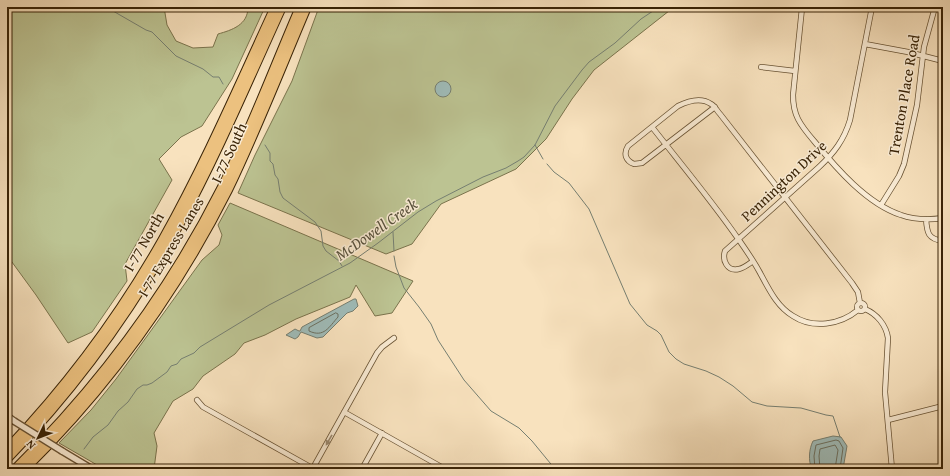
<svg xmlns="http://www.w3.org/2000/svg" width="950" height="476" font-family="'Gentium Book Plus',serif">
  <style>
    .green { fill: #bcc392; stroke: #7a734c }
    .water { fill: #9fbcb9; stroke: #767f71 }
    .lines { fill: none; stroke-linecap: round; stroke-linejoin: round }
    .shore { stroke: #6c7060; stroke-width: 1 }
    .stream { stroke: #767f71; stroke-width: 1 }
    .minor-casing { stroke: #695334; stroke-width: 6 }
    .tertiary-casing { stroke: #695334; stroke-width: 8 }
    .motorway-casing { stroke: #392306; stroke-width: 10 }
    .minor { stroke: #faecd5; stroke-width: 4.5 }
    .tertiary { stroke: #faecd5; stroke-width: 5.5 }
    .motorway { stroke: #ecc17f; stroke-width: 8 }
    .tertiary-bridge-casing { stroke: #695334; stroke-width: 8; stroke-linecap: butt }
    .tertiary-bridge { stroke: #faecd5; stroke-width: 5.5 }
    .oneway { fill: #9a886e }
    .labels { text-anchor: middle; stroke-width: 3; stroke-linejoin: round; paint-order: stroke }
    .street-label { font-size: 15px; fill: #392306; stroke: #faecd5 }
    .water-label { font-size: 16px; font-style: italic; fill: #58513c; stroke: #faecd5 }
  </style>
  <rect width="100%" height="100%" fill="#f8e2be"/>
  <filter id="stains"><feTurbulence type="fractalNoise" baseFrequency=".005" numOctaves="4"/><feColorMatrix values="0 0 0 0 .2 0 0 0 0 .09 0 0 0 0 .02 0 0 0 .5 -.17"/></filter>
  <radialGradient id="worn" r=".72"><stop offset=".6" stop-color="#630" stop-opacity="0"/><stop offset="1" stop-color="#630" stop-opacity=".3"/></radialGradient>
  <path class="green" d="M7 7H164L167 25 176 41 193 48 213 47 218 34C232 30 248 25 248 7H265L232 79 202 126 181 137 159 159 172 180 125 264 127 281 92 332 68 343 36 295 9 258 7 260Z
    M319 7H674L594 70 572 99 546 139 516 169 441 204 412 244 386 254 238 193 255 155 292 81Z
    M230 203 413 281 392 313 375 316 356 285 350 297 296 319 265 335 244 343 235 354 203 376 193 389 173 401 154 433 157 446 154 469H104L59 443 91 410 116 379 202 260 219 245 222 235 218 225Z"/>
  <path class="water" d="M435 89a8 8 0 1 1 16 0a8 8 0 1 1-16 0Z
    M354 299H356L358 306 353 311 347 313 323 337 317 338 301 332 298 337 295 339 286 335 295 329 299 331H300L302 327Z
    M833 436 841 437 847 446 843 469H812C808 461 809 449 813 441Z"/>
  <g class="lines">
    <path class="shore" d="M336 313 338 314V317C329 327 324 338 309 331V328Z
      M815 469 814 456 816 445 836 440 839 441 843 448 840 469
      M820 469 819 456 820 449 835 445 838 450 835 469"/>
    <path class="stream" d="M59 7 63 8 67 7
      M102 7 113 11 146 30 152 32 176 56 203 69 213 77H219L223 84
      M265 145 270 153V161L273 164 275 175 278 179 280 192 283 198 315 222 321 231 323 246 326 251 339 261 342 266
      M535 145 543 159
      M547 164 554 172 569 183 589 209 630 304 647 325 657 331 661 335 669 352 676 359 684 364 706 371 719 377 733 386 752 402 767 406 801 408 826 415 833 416 840 437
      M393 232 394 251
      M394 256 396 267 404 288 419 307 431 324 438 340 464 380 491 411 519 428 532 441 555 469
      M84 449 93 437 108 425 118 411 128 402 137 389 143 385H147L152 383 167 372 171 366 177 364 181 359 194 353 200 347 269 305 350 263 378 243 418 212 436 201 483 177 506 168 518 161 524 157 535 145 555 106 582 70 589 62 615 43 641 19 659 7
      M62 469 64 467"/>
    <defs>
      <path id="minor" d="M802 8 793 95C793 103 794 111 798 119 802 127 808 134 814 141 836 168 867 204 901 215 915 220 929 220 943 218
        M865 44 908 52 943 61
        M761 67 795 71
        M715 107 642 163 634 164C626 161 623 154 628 146L678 106C688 101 701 97 711 104 715 106 717 111 720 114L852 283 858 292 860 303
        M652 127C681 164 712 201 739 240 746 250 753 260 759 271 768 287 776 306 793 316 813 329 840 325 858 310
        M881 205 899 176 904 164 917 105 924 47 935 7
        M926 219C927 233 928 239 943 241
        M753 261C749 264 744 268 739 269 727 272 722 260 725 251L819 167C834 153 844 140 850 120L872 7
        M857 307a4 4 0 1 1 8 0a4 4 0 1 1-8 0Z
        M865 309C877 314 886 325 888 338L885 392 892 469
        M197 400 203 407 314 469
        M344 412 445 469
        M888 420 943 406
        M313 468 377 353 382 347 394 338
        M362 469 382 433"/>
      <path id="tertiary" d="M7 416 14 421
        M62 451 92 469"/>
      <path id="motorway" d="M7 449C67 386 120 315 163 239 205 164 239 85 275 7
        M7 459C75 389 133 309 180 223 218 153 249 79 282 7
        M15 469C98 387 169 292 222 187 251 129 274 67 300 7
        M25 469C107 388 176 293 228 190 257 130 281 68 307 7"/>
    </defs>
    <use href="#minor" class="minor-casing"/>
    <use href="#tertiary" class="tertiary-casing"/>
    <use href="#motorway" class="motorway-casing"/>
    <use href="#minor" class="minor"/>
    <use href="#tertiary" class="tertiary"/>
    <use href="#motorway" class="motorway"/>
    <defs>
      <path id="tertiary-bridge" d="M14 421 62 451"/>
    </defs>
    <use href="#tertiary-bridge" class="tertiary-bridge-casing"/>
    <use href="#tertiary-bridge" class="tertiary-bridge"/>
  </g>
  <defs><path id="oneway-solid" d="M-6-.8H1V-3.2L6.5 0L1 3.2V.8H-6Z"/></defs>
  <use class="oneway" href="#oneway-solid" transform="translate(329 440) rotate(120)"/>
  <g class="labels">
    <g class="street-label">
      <text transform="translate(904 95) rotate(-80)" y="5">Trenton Place Road</text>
      <text transform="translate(229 153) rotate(-65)" y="5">I-77 South</text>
      <text transform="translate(784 181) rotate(-43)" y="5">Pennington Drive</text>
      <text transform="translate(144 242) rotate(-60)" y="5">I-77 North</text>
      <text transform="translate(171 247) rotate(-59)" y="5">I 77 Express Lanes</text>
    </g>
    <g class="water-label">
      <text transform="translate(376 229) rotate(-35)" y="6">McDowell Creek</text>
    </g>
  </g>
  <rect width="950" height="476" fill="none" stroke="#f8e2be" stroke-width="24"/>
  <rect x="8" y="8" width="934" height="460" fill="none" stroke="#392306" stroke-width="2"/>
  <rect x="12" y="12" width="926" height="452" fill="none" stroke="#392306"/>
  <g transform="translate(38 438) rotate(227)" stroke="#faecd5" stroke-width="3" paint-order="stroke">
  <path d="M0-3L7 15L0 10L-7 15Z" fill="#392306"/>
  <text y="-6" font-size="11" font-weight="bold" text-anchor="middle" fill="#392306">N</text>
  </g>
  <rect width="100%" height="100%" filter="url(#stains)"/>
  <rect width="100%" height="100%" fill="url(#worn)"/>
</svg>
